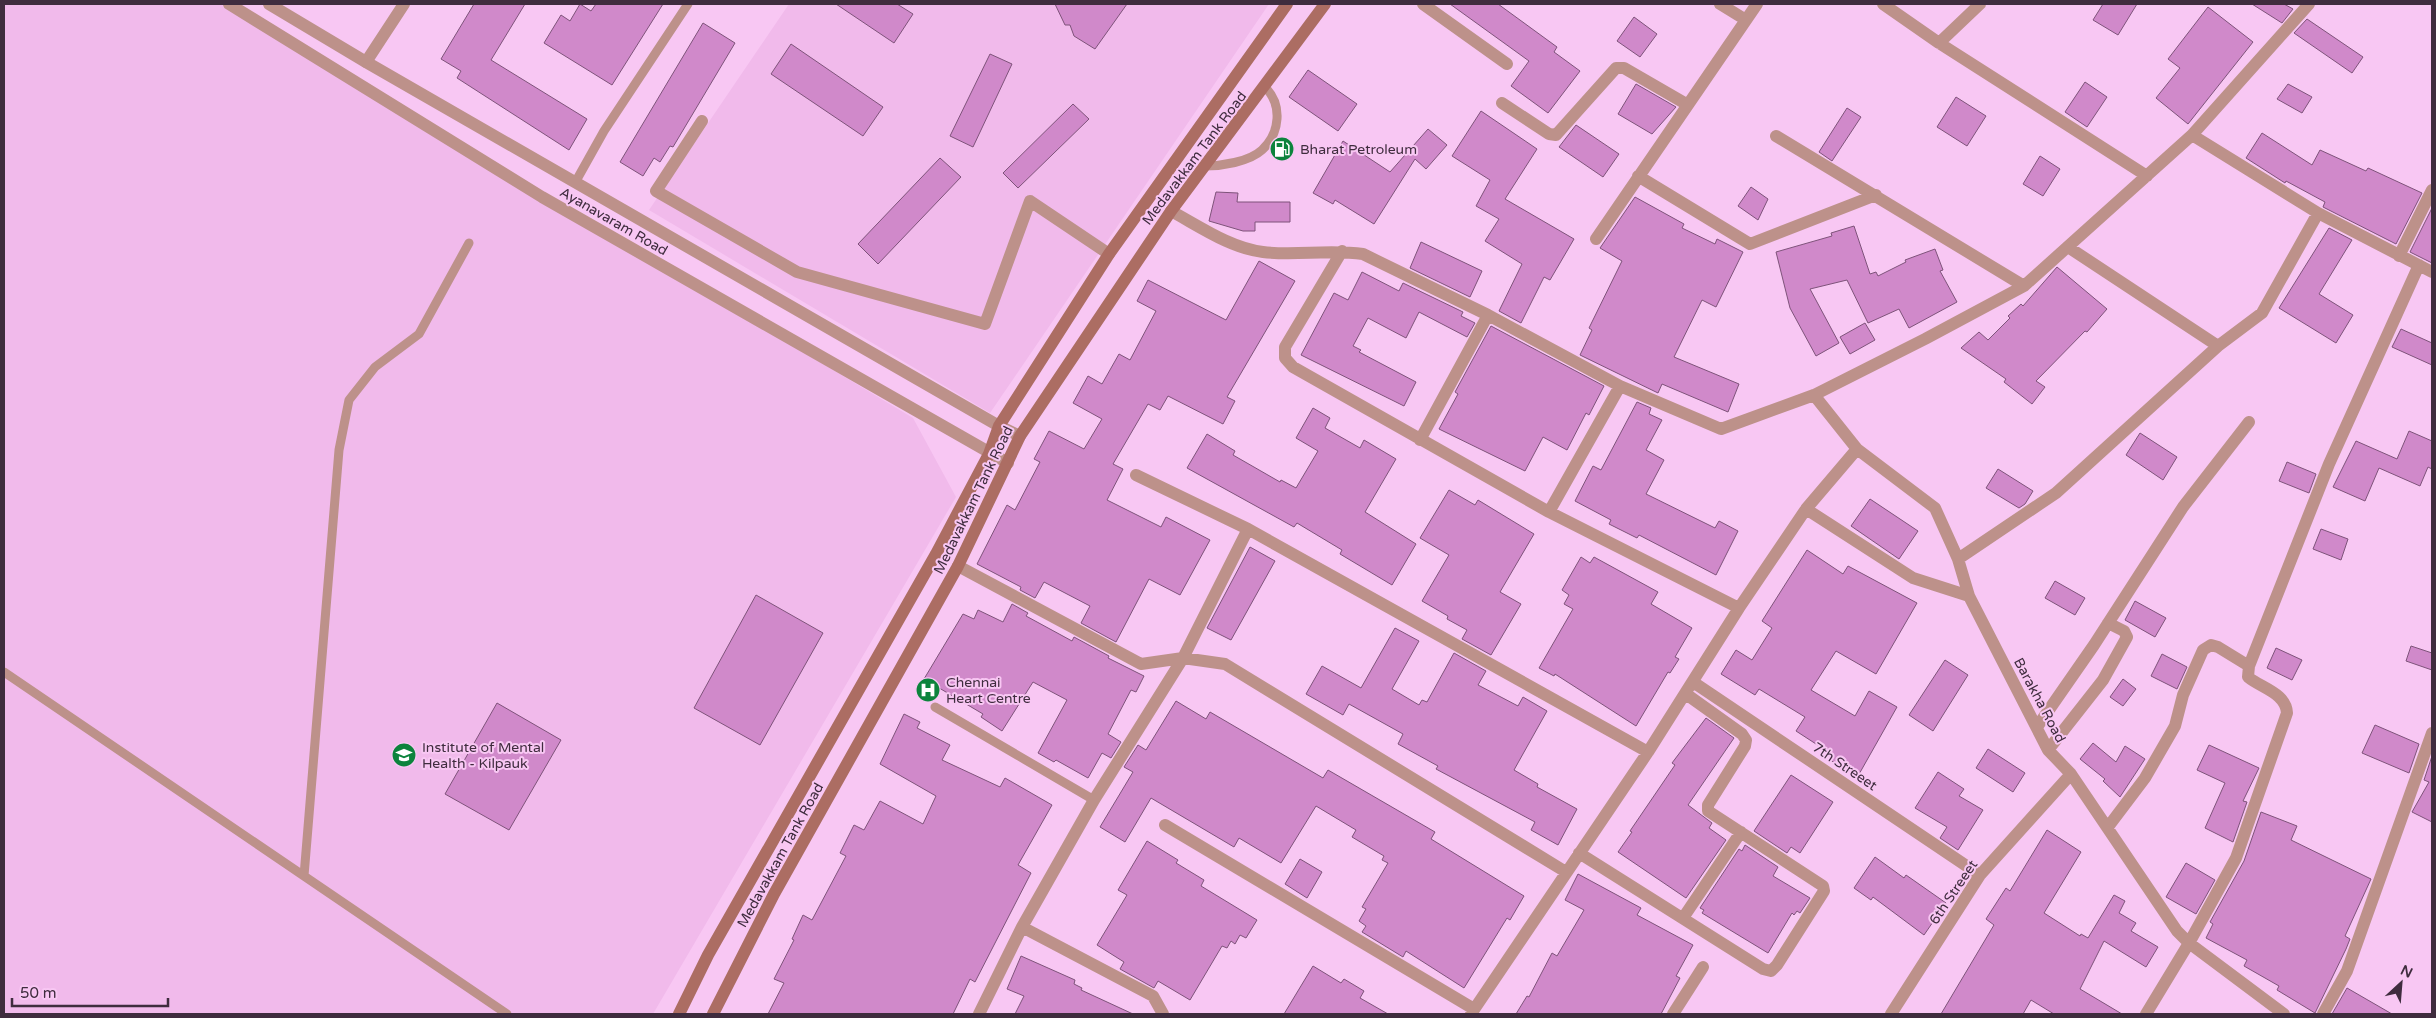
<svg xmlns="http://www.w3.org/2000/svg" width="2436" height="1018" font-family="'Varela Round',sans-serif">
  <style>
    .built { fill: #f1baeb }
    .building { fill: #d089ca; stroke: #7e537a }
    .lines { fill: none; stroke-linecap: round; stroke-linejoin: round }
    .service { stroke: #bd918a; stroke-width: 9 }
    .minor { stroke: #bd918a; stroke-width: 12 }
    .tertiary { stroke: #bd918a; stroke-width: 12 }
    .secondary { stroke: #ac6d63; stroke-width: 12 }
    .labels { text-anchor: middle; stroke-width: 4; stroke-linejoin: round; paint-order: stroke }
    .poi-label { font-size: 14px; fill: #3f2c3e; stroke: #f8c7f3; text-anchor: start }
    .street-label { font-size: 14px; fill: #3f2c3e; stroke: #f8c7f3 }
  </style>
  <rect width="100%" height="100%" fill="#f8c7f3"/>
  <path class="built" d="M4 4H224L913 418 956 497 653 1014H4Z
    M789 4H1269L990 413 649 210Z"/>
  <path class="building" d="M474 4H525L491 60 587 119 569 150 457 78 461 71 441 59Z
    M580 4 591 11 596 4H663L612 85 544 43 561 15 570 21Z
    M836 4H897L913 14 894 43Z
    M1055 4H1127L1095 49 1074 36 1070 25H1065Z
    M1450 4H1498L1557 47 1554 52 1580 71 1548 113 1511 86 1529 61Z
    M2103 4H2137L2118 35 2093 20Z
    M2252 4H2284L2293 9 2282 23Z
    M2208 7 2253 42 2188 124 2156 98 2180 68 2168 59Z
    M1634 17 1657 34 1640 57 1617 41Z
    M2307 19 2363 57 2352 73 2294 33Z
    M703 23 735 43 673 147 670 146 660 162 654 158 643 176 620 162Z
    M791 44 883 107 863 136 771 74Z
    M990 54 1012 64 973 147 950 136Z
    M1308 70 1357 104 1338 131 1289 97Z
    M2085 82 2107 97 2087 127 2065 112Z
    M1636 84 1676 107 1652 134 1618 114Z
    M2288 84 2312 97 2302 113 2277 99Z
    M1956 97 1986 116 1967 146 1937 127Z
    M1073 104 1089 119 1018 188 1003 173Z
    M1847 108 1861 117 1832 161 1819 152Z
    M1481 111 1537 149 1505 199 1574 239 1550 280 1544 277 1521 323 1499 311 1522 264 1485 241 1499 219 1476 206 1490 180 1452 156Z
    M1576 125 1619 154 1603 177 1559 147Z
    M1428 129 1447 145 1426 169 1415 159 1374 224 1335 200 1333 204 1313 193 1343 141 1390 172Z
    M2262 133 2312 165 2320 150 2366 171 2368 168 2422 193 2396 244 2323 207 2325 202 2286 181 2285 183 2246 158Z
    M2040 156 2060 169 2043 196 2023 184Z
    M940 158 961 177 878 264 858 244Z
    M1751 187 1768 199 1758 220 1738 206Z
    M1216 192 1238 193 1237 202H1290V222H1255V231H1243L1209 221Z
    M1635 197 1684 224 1682 228 1715 244 1717 239 1743 252 1716 307 1702 300 1674 357 1739 384 1728 412 1662 384 1658 393 1580 355 1592 330 1589 328 1622 261 1600 248Z
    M2432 208V263L2410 252Z
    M1854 226 1870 274 1876 272 1878 276 1906 262 1905 260 1935 249 1943 270 1940 271 1957 302 1909 328 1899 309 1868 323 1847 280 1810 289 1839 343 1816 356 1790 308 1776 252 1832 236 1831 233Z
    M2329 228 2352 240 2319 294 2353 315 2336 343 2279 308Z
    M1421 242 1482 271 1470 297 1410 268Z
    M1259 261 1295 281 1227 397 1235 401 1223 424 1168 396 1160 410 1148 404 1113 464 1123 469 1107 500 1161 527 1166 517 1210 540 1180 595 1149 579 1116 642 1081 623 1090 606 1044 582 1035 598 1020 590 1021 587 977 564 1007 505 1015 510 1040 462 1034 459 1049 431 1084 449 1102 419 1073 403 1088 376 1102 384 1119 354 1130 360 1156 311 1137 301 1148 280 1226 320Z
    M2057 267 2107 309 2087 332 2085 331 2036 381 2045 387 2032 404 2004 382 2006 379 1961 348 1979 332 1988 340 2010 318 2008 316 2021 304 2023 306Z
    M1362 272 1399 291 1403 283 1463 312 1461 316 1475 323 1467 337 1419 312 1406 338 1368 318 1353 346 1361 350 1359 352 1416 382 1404 406 1301 355 1334 293 1348 300Z
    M1865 323 1875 340 1850 354 1840 337Z
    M1491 326 1604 386 1589 415 1586 413 1567 450 1543 437 1525 471 1439 429 1458 394 1455 392Z
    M2401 329 2432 343V365L2392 347Z
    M1637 402 1651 408 1649 414 1662 420 1646 450 1664 460 1646 494 1715 528 1719 521 1738 531 1716 575 1639 535 1637 538 1609 524 1611 520 1575 501 1593 466 1601 470Z
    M1313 408 1330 418 1325 428 1360 448 1364 440 1396 459 1365 512 1416 544 1392 585 1340 554 1342 550 1297 523 1294 527 1187 468 1207 434 1235 451 1233 455 1280 482 1281 480 1296 488 1318 451 1296 438Z
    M2409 431 2432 441V469L2428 467 2420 486 2379 468 2365 501 2333 487 2356 441 2397 459Z
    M2140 433 2177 457 2163 480 2126 455Z
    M2287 462 2316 474 2309 493 2279 481Z
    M1998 469 2033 491 2025 504 2019 508 1986 488Z
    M1449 490 1475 505 1478 500 1534 534 1500 592 1521 604 1491 655 1462 639 1467 630 1447 619 1448 616 1422 601 1449 555 1420 538Z
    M1870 499 1918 531 1899 559 1851 526Z
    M2321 529 2348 539 2341 560 2313 549Z
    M1250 547 1275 561 1231 640 1207 628Z
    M1807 550 1843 574 1848 566 1917 603 1876 674 1836 651 1811 690 1855 716 1869 691 1897 707 1858 776 1830 760 1833 755 1796 731 1805 717 1759 689 1755 695 1721 674 1736 650 1752 660 1772 628 1762 621Z
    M1581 557 1590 563 1594 557 1658 592 1651 604 1692 628 1675 657 1679 659 1670 673 1668 672 1636 726 1555 674 1554 676 1539 668 1573 609 1564 604 1569 595 1562 590Z
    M2055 581 2085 598 2075 615 2045 598Z
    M756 595 823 633 760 745 694 708Z
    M2135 601 2166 618 2155 637 2125 620Z
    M1012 604 1028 613 1026 616 1072 641 1074 637 1109 656 1108 658 1144 676 1136 692 1131 690 1108 734 1121 742 1111 758 1102 753 1088 778 1056 760 1054 762 1038 753 1067 700 1033 682 1002 731 981 717 983 714 924 679 963 614 974 619 978 610 1003 622Z
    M1395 628 1419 641 1392 689 1419 705 1422 700 1427 702 1454 653 1486 671 1478 685 1518 706 1523 697 1547 711 1514 770 1538 784 1537 787 1577 809 1558 845 1531 830 1535 822 1436 769 1438 766 1398 744 1403 734 1349 704 1343 715 1306 694 1322 666 1361 688Z
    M2411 646 2432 653V670L2406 661Z
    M2276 648 2302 660 2292 680 2267 668Z
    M2162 654 2187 667 2177 689 2151 676Z
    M1945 660 1968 675 1933 731 1909 715Z
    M2123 679 2136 689 2123 706 2110 697Z
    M1176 701 1206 719 1210 712 1323 778 1328 770 1435 832 1431 839 1524 896 1510 920 1507 918 1464 988 1406 951 1403 957 1362 932 1366 926 1359 921 1366 909 1362 907 1388 863 1382 860 1384 856 1352 837 1356 830 1316 806 1281 863 1239 838 1234 847 1151 798 1125 842 1100 827 1133 772 1124 767 1138 745 1146 750Z
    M497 703 561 740 509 830 445 794Z
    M904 714 920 722 917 728 950 745 942 760 1000 787 1005 778 1052 805 1018 865 1031 873 975 982 970 979 953 1014H768L784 983 774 979 794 940 792 939 803 915 812 920 846 856 840 853 854 825 864 830 880 801 923 824 936 796 880 764Z
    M1706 718 1734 738 1688 805 1712 823 1709 828 1726 840 1686 898 1618 852 1632 832 1630 831 1675 765 1672 763Z
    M2375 725 2419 744 2409 773 2362 753Z
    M2093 743 2116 762 2125 746 2145 759 2120 797 2103 781 2105 779 2080 759Z
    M2209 745 2259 768 2243 801 2247 802 2233 842 2205 828 2225 783 2197 770Z
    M1988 749 2025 773 2013 792 1976 768Z
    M2432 756V822L2412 812 2429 782 2424 780Z
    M1938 772 1964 789 1959 796 1983 810 1958 850 1940 838 1947 827 1915 808Z
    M1791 775 1833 802 1800 853 1791 847 1787 853 1754 831Z
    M2261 812 2297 826 2291 840 2371 879 2345 936 2350 939 2346 949 2315 1013 2277 990 2279 986 2244 966 2247 960 2206 938 2213 924 2210 922 2244 861Z
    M2047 830 2081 852 2044 913 2080 936 2081 934 2088 938 2114 895 2125 901 2119 913 2136 923 2131 931 2158 947 2146 967 2104 941 2080 989 2122 1014H2054L2031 1000 2023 1014H1941L1994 925 1986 919 2006 888 2010 891Z
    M1147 841 1178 860 1176 863 1204 880 1201 886 1257 920 1246 938 1240 935 1235 944 1231 941 1227 948 1222 946 1190 1000 1158 981 1154 988 1120 969 1124 962 1097 945 1127 895 1118 890Z
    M1745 845 1778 867 1773 876 1810 898 1800 913 1797 911 1794 915 1792 913 1768 953 1702 913 1704 910 1700 908 1739 849 1742 851Z
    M1875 857 1904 878 1906 875 1946 903 1924 935 1873 897 1871 900 1854 888Z
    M1300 859 1322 872 1307 898 1285 884Z
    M2186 863 2215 880 2196 914 2166 897Z
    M1578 874 1641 908 1637 915 1693 945 1676 976 1680 978 1661 1014H1516L1527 996 1529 997 1552 953 1557 956 1584 910 1565 900Z
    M1021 956 1075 980 1074 984 1082 988 1081 990 1133 1014H1015L1024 996 1007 989Z
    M1313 966 1341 983 1344 979 1364 991 1360 998 1388 1014H1284Z
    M2347 988 2392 1014H2332Z"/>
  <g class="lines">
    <path class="service" d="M1205 166C1221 166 1249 162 1262 150 1280 133 1283 105 1265 87
      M576 181 604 131 688 4
      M4 672 507 1014
      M935 707 1094 800
      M304 876 339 450 349 400 375 367 419 334 469 243"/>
    <path class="minor" d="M1423 4 1507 64
      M1720 4 1746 20
      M1883 4 1939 43 2147 176
      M1939 43 1980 4
      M366 62 404 4
      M1502 103 1549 134 1556 135 1616 68H1624L1688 105
      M702 121 656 191 797 272 985 324 1030 201 1109 254
      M2192 135 2318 213 2432 272
      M1776 136 2024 286
      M1638 176 1750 244 1876 195
      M1171 211C1199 226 1230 248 1263 252 1295 256 1329 249 1363 254L1488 315 1620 386 1721 429 1814 395 1925 339 2024 286 2192 135 2309 4
      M1596 239 1757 4
      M2068 247 2218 346
      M1342 251 1285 347V358L1293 367 1549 512 1739 608
      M2399 256 2432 190
      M1814 395 1857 449 1935 508 1958 559 1969 596 2048 750 2071 774 2177 931 2189 943 2284 1014
      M1420 440 1488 315
      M1136 475 1248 529 1648 752
      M1806 509 1913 578 1969 596
      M1549 512 1620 386
      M1958 559 2056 493 2218 346 2262 313 2318 213
      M958 566 1141 664 1183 658 1225 664 1566 872
      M1693 682 1980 875
      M2037 727 2094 645 2183 507 2249 422
      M2048 750 2103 680 2127 637 2124 631 2108 623
      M1165 825 1474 1009
      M2108 827 2145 778 2175 726 2183 695 2203 650 2211 645 2218 647 2249 666 2329 464 2419 265
      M1579 853 1763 969 1771 971 1777 965 1824 891 1823 886 1708 811V805L1745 746 1746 740 1742 734 1686 694
      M1683 918 1741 832
      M1022 927 1153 996 1163 1014
      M979 1014 1022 927 1094 800 1183 658 1248 529
      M1471 1014 1648 752 1739 608 1806 509 1857 449
      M1673 1014 1703 967
      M1891 1014 1980 875 2071 774
      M2146 1014 2189 943 2236 858 2287 713C2286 693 2261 688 2248 677L2249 666
      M2323 1014 2347 971 2432 733"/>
    <path class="tertiary" d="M229 4 542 197 1008 463
      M269 4 366 62 999 426 1020 436"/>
    <path class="secondary" d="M679 1014 708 955 936 554 989 454 999 426 1109 254 1287 4
      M713 1014 774 894 958 566 1020 436 1171 211 1325 4"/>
  </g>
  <defs>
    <symbol id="fuel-disc" viewBox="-11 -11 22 22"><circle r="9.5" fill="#0c833c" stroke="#f8c7f3"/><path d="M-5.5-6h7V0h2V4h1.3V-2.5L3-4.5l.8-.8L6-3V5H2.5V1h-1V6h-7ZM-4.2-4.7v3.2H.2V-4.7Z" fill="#fff"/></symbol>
    <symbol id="hospital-disc" viewBox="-11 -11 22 22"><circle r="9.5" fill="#0c833c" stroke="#f8c7f3"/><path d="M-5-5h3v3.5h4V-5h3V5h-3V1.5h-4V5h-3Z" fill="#fff"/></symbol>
    <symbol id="university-disc" viewBox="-11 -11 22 22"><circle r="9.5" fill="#0c833c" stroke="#f8c7f3"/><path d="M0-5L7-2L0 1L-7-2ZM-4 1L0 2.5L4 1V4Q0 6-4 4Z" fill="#fff"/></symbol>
  </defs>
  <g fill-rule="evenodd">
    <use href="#fuel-disc" x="1268" y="135" width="28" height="28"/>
    <use href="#hospital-disc" x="914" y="676" width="28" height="28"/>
    <use href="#university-disc" x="390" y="741" width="28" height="28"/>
  </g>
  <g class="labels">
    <g class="poi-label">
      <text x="1300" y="154">Bharat Petroleum</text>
      <text x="946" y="687">Chennai<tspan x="946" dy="16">Heart Centre</tspan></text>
      <text x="422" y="752">Institute of Mental<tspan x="422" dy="16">Health - Kilpauk</tspan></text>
    </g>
    <g class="street-label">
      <text transform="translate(1194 158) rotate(-53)" y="5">Medavakkam Tank Road</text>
      <text transform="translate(614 221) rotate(30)" y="5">Ayanavaram Road</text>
      <text transform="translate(973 500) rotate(-64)" y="5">Medavakkam Tank Road</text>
      <text transform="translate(2040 700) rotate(62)" y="5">Barakha Road</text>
      <text transform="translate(1845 766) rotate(34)" y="5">7th Streeet</text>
      <text transform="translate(780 855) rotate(-61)" y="5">Medavakkam Tank Road</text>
      <text transform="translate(1953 892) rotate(-56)" y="5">6th Streeet</text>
    </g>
  </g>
  <rect width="2436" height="1018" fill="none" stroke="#3f2c3e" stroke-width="10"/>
  <g transform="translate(2401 983) rotate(26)" stroke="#f8c7f3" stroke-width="4" paint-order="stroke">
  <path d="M0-4L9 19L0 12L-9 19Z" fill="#3f2c3e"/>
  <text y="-8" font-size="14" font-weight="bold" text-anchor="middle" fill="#3f2c3e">N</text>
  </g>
  <path d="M12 998v8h156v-8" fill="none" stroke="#3f2c3e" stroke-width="2.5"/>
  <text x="20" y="998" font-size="15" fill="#3f2c3e" stroke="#f8c7f3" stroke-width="4" paint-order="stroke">50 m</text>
</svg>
